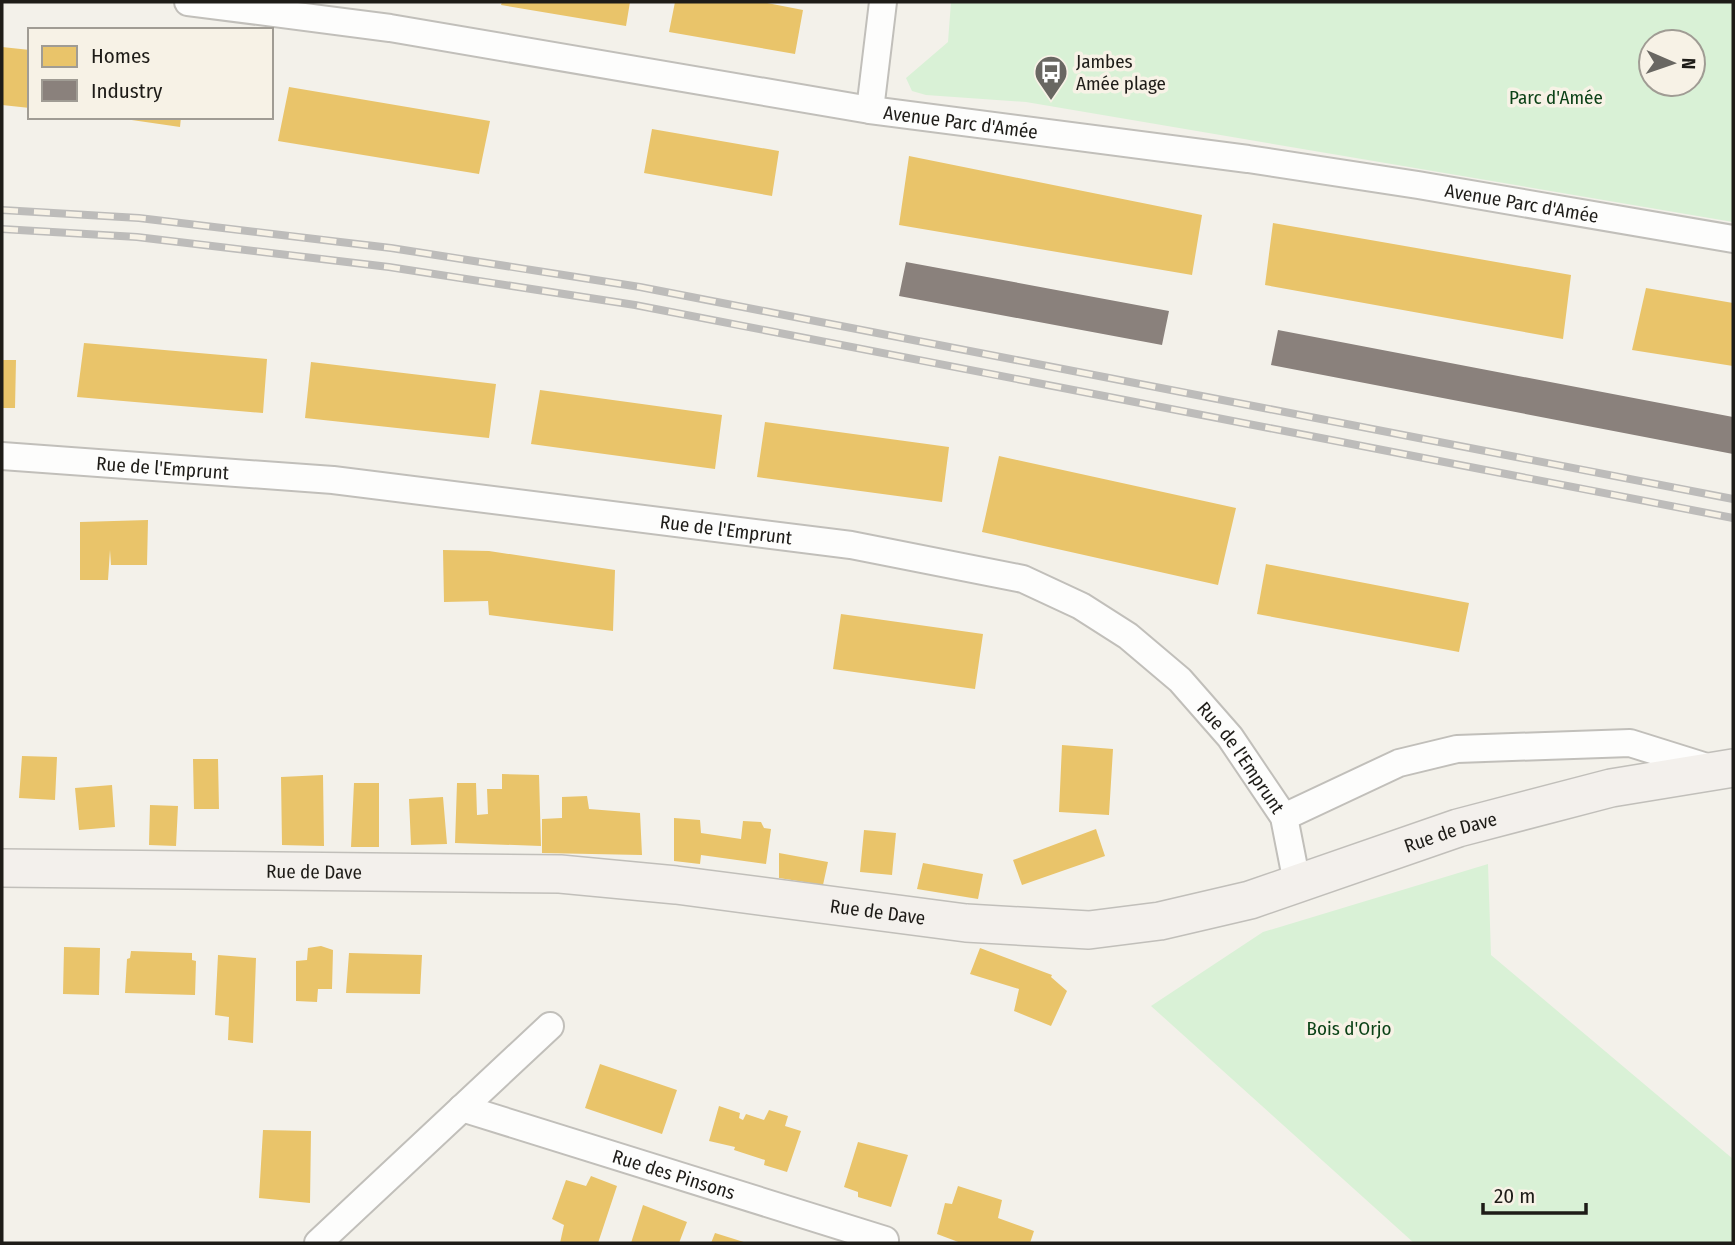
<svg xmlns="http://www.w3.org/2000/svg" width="1735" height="1245" font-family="'Fira Sans Condensed',sans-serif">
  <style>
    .green { fill: #d9f1d6; fill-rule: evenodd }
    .homes { fill: #e9c46a }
    .industry { fill: #8a817c }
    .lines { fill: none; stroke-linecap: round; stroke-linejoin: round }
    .street-casing { stroke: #c1bfba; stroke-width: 30 }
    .secondary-casing { stroke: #c1bfba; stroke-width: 40 }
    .street { stroke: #fdfdfc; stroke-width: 26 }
    .secondary { stroke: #f3f0ec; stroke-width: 37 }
    .rail-casing { stroke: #bdbcba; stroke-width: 8 }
    .rail { stroke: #f7f2e6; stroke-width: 5; stroke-dasharray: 16; stroke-linecap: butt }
    .labels { text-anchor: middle; stroke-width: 7; stroke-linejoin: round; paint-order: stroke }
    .poi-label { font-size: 19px; fill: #1e1c18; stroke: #f7f2e6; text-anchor: start }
    .park-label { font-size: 19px; fill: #0c4217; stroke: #f7f2e6 }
    .street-label { font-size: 19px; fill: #1e1c18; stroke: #f7f2e6 }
  </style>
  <rect width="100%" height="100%" fill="#f3f1ea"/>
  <path class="green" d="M951 2H1733V222L1026 102 926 95 912 91 906 78 948 42ZM1651 42H1693V84H1651Z
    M1488 864 1491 955 1733 1159V1243H1414L1151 1006 1263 932Z"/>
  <path class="homes" d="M502 2H630L626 26 501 5Z
    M675 2H762L803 10 795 54 669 32Z
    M2 47 30 50V108L2 105Z
    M289 87 490 121 479 174 278 141Z
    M111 117H181L180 127Z
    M652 129 779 151 772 196 644 173Z
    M909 156 1202 215 1192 275 899 225Z
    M1273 223 1571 275 1563 339 1265 285Z
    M1646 288 1733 303V366L1632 350Z
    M84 343 267 359 263 413 77 397Z
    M2 360H16L15 408H2Z
    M311 362 496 384 489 438 305 418Z
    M540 390 722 415 715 469 531 444Z
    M765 422 949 447 942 502 757 477Z
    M999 456 1236 508 1218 585 982 532Z
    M148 520 147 565H111L110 550 108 580H80V522Z
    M443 550 489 551 615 570 613 631 489 615 488 601 444 602Z
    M1266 564 1469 603 1459 652 1257 614Z
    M841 614 983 634 975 689 833 669Z
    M1062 745 1113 749 1109 815 1059 812Z
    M22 756 57 757 55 800 19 798Z
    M193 759H218L219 809H194Z
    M502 774 539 775 541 846 455 843 457 783H476L477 815 488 814 487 789H502Z
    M323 775 324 846 282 845 281 777Z
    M354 783H379V847H351Z
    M112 785 115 827 79 830 75 788Z
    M587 796 589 809 640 813 642 855 542 853V819L562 818V797Z
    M443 797 447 844 411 845 409 799Z
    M150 805 178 806 176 846 149 845Z
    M674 818 700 820 701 833 741 839 743 821 761 822 764 828 771 829 766 864 701 855 700 864 674 861Z
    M1096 829 1105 856 1022 885 1013 860Z
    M864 830 896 833 892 875 860 872Z
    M779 853 828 862 823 885 779 878Z
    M923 863 983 874 978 899 917 889Z
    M321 946 333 950 332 989H318L317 1002 296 1001V961L307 960 308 948Z
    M64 947 100 948 99 995 63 994Z
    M980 948 1052 975 1051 977 1067 991 1051 1026 1014 1011 1019 989 970 974Z
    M131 951 192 953V960L196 961 195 995 125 993 127 959 130 958Z
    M349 953 422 955 420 994 346 993Z
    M218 955 256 958 253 1043 228 1040 229 1017 215 1015Z
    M600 1064 677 1090 662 1134 585 1108Z
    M719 1106 740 1113 739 1118 743 1120 746 1114 764 1120 769 1110 788 1116 785 1126 801 1131 787 1172 764 1165 765 1160 734 1150 735 1147 709 1141Z
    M263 1130 311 1131 310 1203 259 1198Z
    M858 1142 908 1155 891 1207 858 1197V1192L844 1187Z
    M591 1176 617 1186 598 1243H560L564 1225 552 1219 566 1180 586 1186Z
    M958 1186 1002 1200 998 1218 1034 1231 1030 1243H961L937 1234 945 1203 952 1204Z
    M643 1205 687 1222 679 1243H631Z
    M715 1233 747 1243H711Z"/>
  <path class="industry" d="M906 262 1169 311 1162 345 899 296Z
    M1278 330 1733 417V454L1271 365Z"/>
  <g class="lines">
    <defs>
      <g id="street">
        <path id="s1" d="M188 2 390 28 870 110 1248 159 1418 185 1733 239"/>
        <path d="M870 110 883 2"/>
        <path id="s2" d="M2 456 333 480 851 545 1023 579 1081 606 1128 636 1180 680 1230 737 1284 817 1297 883"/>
        <path d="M1284 817 1399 763 1457 749 1630 743 1713 769"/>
        <path id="s3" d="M462 1108 885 1240"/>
        <path d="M318 1243 550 1026"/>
      </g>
      <g id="secondary">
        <path id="s4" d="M2 868 560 874 676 885 966 923 1089 930 1160 921 1250 900 1458 828 1611 788 1733 768"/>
      </g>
    </defs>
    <use href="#street" class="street-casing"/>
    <use href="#secondary" class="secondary-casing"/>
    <use href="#street" class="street"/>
    <use href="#secondary" class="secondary"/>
    <defs>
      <path id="rail" d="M2 210 139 218 391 248 640 287 1733 499
        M2 229 137 237 389 267 635 305 1733 518"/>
    </defs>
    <use href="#rail" class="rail-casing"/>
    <use href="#rail" class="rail"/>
  </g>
  <defs>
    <symbol id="bus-pin" viewBox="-11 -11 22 30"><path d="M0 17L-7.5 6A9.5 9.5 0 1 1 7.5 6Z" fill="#696762" stroke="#f7f2e6"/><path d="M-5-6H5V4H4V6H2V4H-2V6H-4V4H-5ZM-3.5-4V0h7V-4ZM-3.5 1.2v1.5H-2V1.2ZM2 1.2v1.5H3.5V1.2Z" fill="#fff"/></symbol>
  </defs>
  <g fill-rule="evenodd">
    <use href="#bus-pin" x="1032" y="53" width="38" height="52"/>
  </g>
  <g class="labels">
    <g class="poi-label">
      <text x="1076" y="68">Jambes<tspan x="1076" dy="22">Amée plage</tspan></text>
    </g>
    <g class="park-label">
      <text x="1556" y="104">Parc d'Amée</text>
      <text x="1349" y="1035">Bois d'Orjo</text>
    </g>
    <g class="street-label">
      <text dy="7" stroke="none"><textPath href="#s1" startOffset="782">Avenue Parc d'Amée</textPath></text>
      <text dy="7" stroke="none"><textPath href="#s1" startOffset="1349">Avenue Parc d'Amée</textPath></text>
      <text dy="7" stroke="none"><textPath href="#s2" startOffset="161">Rue de l'Emprunt</textPath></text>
      <text dy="7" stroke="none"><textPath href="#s2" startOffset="728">Rue de l'Emprunt</textPath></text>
      <text dy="7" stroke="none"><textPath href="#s2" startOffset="1316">Rue de l'Emprunt</textPath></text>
      <text dy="7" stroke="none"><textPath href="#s4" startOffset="1466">Rue de Dave</textPath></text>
      <text dy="7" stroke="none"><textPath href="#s4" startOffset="312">Rue de Dave</textPath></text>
      <text dy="7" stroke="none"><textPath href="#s4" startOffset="878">Rue de Dave</textPath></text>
      <text dy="7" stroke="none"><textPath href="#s3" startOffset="222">Rue des Pinsons</textPath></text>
    </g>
  </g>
  <rect width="1735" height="1245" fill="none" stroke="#1e1c18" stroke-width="7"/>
  <rect x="28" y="28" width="245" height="91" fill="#f7f2e6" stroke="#a09c94" stroke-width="2"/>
  <rect x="42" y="46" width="35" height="21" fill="#e9c46a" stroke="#a09c94" stroke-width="2"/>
  <text x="91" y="63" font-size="21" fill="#1e1c18">Homes</text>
  <rect x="42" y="80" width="35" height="21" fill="#8a817c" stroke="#a09c94" stroke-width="2"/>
  <text x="91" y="98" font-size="21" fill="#1e1c18">Industry</text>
  <g transform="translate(1672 63) rotate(92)"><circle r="33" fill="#f7f2e6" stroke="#a09c94" stroke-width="2"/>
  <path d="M0-5L12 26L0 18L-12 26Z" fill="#696762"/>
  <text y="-10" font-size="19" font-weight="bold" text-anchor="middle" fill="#1e1c18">N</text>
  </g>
  <path d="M1483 1203v10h103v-10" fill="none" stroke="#1e1c18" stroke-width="3.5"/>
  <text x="1494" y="1203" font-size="21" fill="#1e1c18" stroke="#f7f2e6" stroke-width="5" paint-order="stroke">20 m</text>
</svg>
